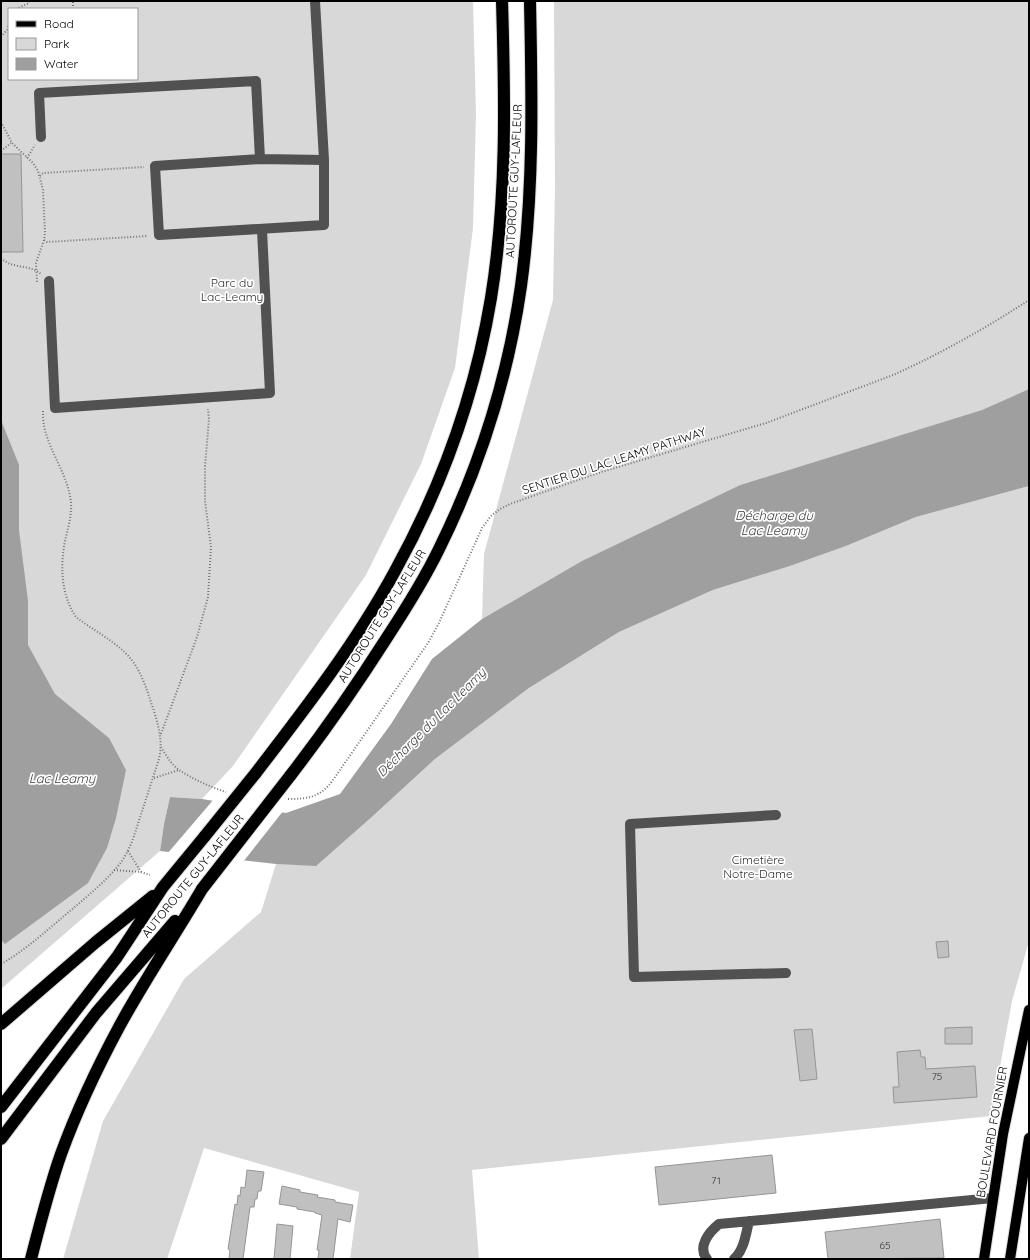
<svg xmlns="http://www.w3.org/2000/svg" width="1030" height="1260" font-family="Quicksand,sans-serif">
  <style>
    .green { fill: #d8d8d8; fill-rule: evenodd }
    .water { fill: #9f9f9f }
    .pier { fill: #fff }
    .building { fill: #c0c0c0; stroke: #959595 }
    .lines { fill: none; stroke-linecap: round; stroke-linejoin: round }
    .major-casing { stroke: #dbdbdb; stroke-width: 12 }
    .highway-casing { stroke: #dbdbdb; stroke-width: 14 }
    .path { stroke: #737373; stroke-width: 2; stroke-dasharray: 1 2; stroke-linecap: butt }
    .minor { stroke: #515151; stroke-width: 10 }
    .major { stroke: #000; stroke-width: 10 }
    .highway { stroke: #000; stroke-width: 12 }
    .highway-bridge-casing { stroke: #dbdbdb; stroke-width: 14; stroke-linecap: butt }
    .highway-bridge { stroke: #000; stroke-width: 12 }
    .labels { text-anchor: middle; stroke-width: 3.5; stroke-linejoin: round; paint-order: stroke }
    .number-label { font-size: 10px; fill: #303030 }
    .street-label { font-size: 12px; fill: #000; stroke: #fff }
    .park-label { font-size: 12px; fill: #2f2f2f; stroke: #fff }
    .water-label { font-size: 13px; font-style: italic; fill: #404040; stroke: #fff }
  </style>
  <rect width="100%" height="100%" fill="#fff"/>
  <path class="green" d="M1 1H473L476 114 473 228 455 368 421 464 366 575 233 766 202 799 170 797 164 824 160 851 1 989ZM9 9H137V79H9Z
    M554 1H1029V389L983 410 740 485 589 558 482 619 484 554 553 300 555 188Z
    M1029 486V941L1012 1001 991 1116 472 1170 479 1259H350L359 1192 204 1148 167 1259H63L103 1121 184 979 261 912 276 864 316 865 374 815 435 759 529 688 619 632 713 590 790 566 846 546 916 517Z"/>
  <path class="water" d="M1029 389V486L916 517 846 546 790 566 713 590 619 632 529 688 435 759 374 815 316 866 276 864 160 851 164 824 170 797 202 799 286 813 340 794 391 724 432 659 482 619 582 561 740 485 982 410Z
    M1 420 19 465V530L28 601V645L55 694 109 738 126 770 116 818 107 848 88 883 5 944 1 940Z"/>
  <path class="pier" d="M214 799 284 810 243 862 167 854Z"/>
  <path class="building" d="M1 154H21L23 252H1Z
    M948 941 949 957 938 958 936 942Z
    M972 1027V1044H945V1028Z
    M812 1029 817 1079 800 1081 794 1030Z
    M920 1050 921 1057H925L926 1069 975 1066 977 1097 894 1103 893 1087H899L897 1052Z
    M772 1155 776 1193 659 1205 655 1167Z
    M247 1170 264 1172 261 1191H258L257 1199H255L254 1207H250L243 1259H229L230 1250 228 1249 235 1204 237 1205 238 1195 240 1196 241 1187 245 1188Z
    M282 1186 300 1190V1192L318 1195 317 1197 335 1200V1202L353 1205 350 1222 338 1219 333 1259H318L319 1250H317L322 1215 315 1213V1212L297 1209V1207L279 1204Z
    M940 1219 944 1258 828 1259 825 1232Z
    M277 1224 293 1226 290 1259H274Z"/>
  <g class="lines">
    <defs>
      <path id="major" d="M984 1259 1003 1134 1029 1010
        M1010 1259 1029 1138"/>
      <path id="highway" d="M255 774C305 709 356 643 395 571 442 486 475 394 491 298 507 200 505 100 502 1
        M290 776C324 732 356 686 386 639 405 610 424 580 439 549 480 466 508 377 521 286 534 191 532 96 530 1
        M1 1024 96 942 153 896
        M1 1107 117 957 163 887 205 836
        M1 1139 96 1013 175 921
        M31 1259C40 1224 49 1188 61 1154 77 1110 97 1068 119 1027 145 979 175 935 202 889"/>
    </defs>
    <use href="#major" class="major-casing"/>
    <use href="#highway" class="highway-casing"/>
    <path class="path" d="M16 9 29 3V1
      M73 9V1
      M1 37 7 30 9 23
      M1 122 12 143 33 163 38 171 43 190 45 233 44 240 36 263 37 282
      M1 151 11 143
      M27 158 35 145
      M40 176 43 173 144 167
      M44 240 47 242 148 236
      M1 258C13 270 29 263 42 275
      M161 734 197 637 208 597 211 547 205 501V466L209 419 208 409
      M161 747C166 755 171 764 179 770 193 779 210 787 226 792
      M154 778 179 770
      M288 799C308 799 321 797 333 780L428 643 438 625 482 528 491 516 500 509 510 504 598 473 766 423 893 375C940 354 986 328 1029 300
      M128 851 141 872
      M114 870 141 872 150 875
      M1 964C24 951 44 933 64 916 84 899 106 882 122 861 127 853 131 845 134 836L159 759C163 742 159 728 154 711 148 694 144 678 134 663 120 643 95 632 76 617 61 595 60 566 65 541 68 528 72 515 71 502 68 476 51 454 45 430 43 423 43 416 43 409"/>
    <path class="minor" d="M315 1 324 160V225L159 235 155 166 260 159 324 160
      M41 137 39 93 256 81 260 159
      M49 281 55 408 270 393 262 230
      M776 815 630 824 634 977 786 973
      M707 1259C697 1247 709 1232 719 1224L993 1198
      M734 1259C744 1250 746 1234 749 1221"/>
    <use href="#major" class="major"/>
    <use href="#highway" class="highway"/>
    <defs>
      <path id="highway-bridge" d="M205 836 255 774
        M202 889 290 776"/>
    </defs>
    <use href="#highway-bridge" class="highway-bridge-casing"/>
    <use href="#highway-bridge" class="highway-bridge"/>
  </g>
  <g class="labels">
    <g class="number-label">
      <text x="937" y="1080">75</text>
      <text x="716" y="1184">71</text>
      <text x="885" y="1249">65</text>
    </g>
    <g class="street-label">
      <text transform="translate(514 181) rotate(-87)" y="4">AUTOROUTE GUY-LAFLEUR</text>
      <text transform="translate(614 461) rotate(-18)" y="4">SENTIER DU LAC LEAMY PATHWAY</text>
      <text transform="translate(382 616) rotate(-58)" y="4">AUTOROUTE GUY-LAFLEUR</text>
      <text transform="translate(193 876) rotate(-51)" y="4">AUTOROUTE GUY-LAFLEUR</text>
      <text transform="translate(992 1132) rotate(-80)" y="4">BOULEVARD FOURNIER</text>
    </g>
    <g class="park-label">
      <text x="232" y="287">Parc du<tspan x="232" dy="14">Lac-Leamy</tspan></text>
      <text x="758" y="864">Cimetière<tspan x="758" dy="14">Notre-Dame</tspan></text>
    </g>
    <g class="water-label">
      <text x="774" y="520">Décharge du<tspan x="774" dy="15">Lac Leamy</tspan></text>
      <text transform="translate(431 722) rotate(-45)" y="5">Décharge du Lac Leamy</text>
      <text x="62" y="783">Lac Leamy</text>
    </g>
  </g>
  <rect width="1030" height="1260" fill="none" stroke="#000000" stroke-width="4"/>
  <rect x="8" y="8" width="130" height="72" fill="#ffffff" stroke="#999999"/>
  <rect x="16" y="21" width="20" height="6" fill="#000000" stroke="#999999"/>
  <text x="44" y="28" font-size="12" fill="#000000">Road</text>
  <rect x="16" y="38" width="20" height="12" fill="#d8d8d8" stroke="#999999"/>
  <text x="44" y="48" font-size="12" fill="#000000">Park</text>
  <rect x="16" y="58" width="20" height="12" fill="#9f9f9f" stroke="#999999"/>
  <text x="44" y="68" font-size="12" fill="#000000">Water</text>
</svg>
